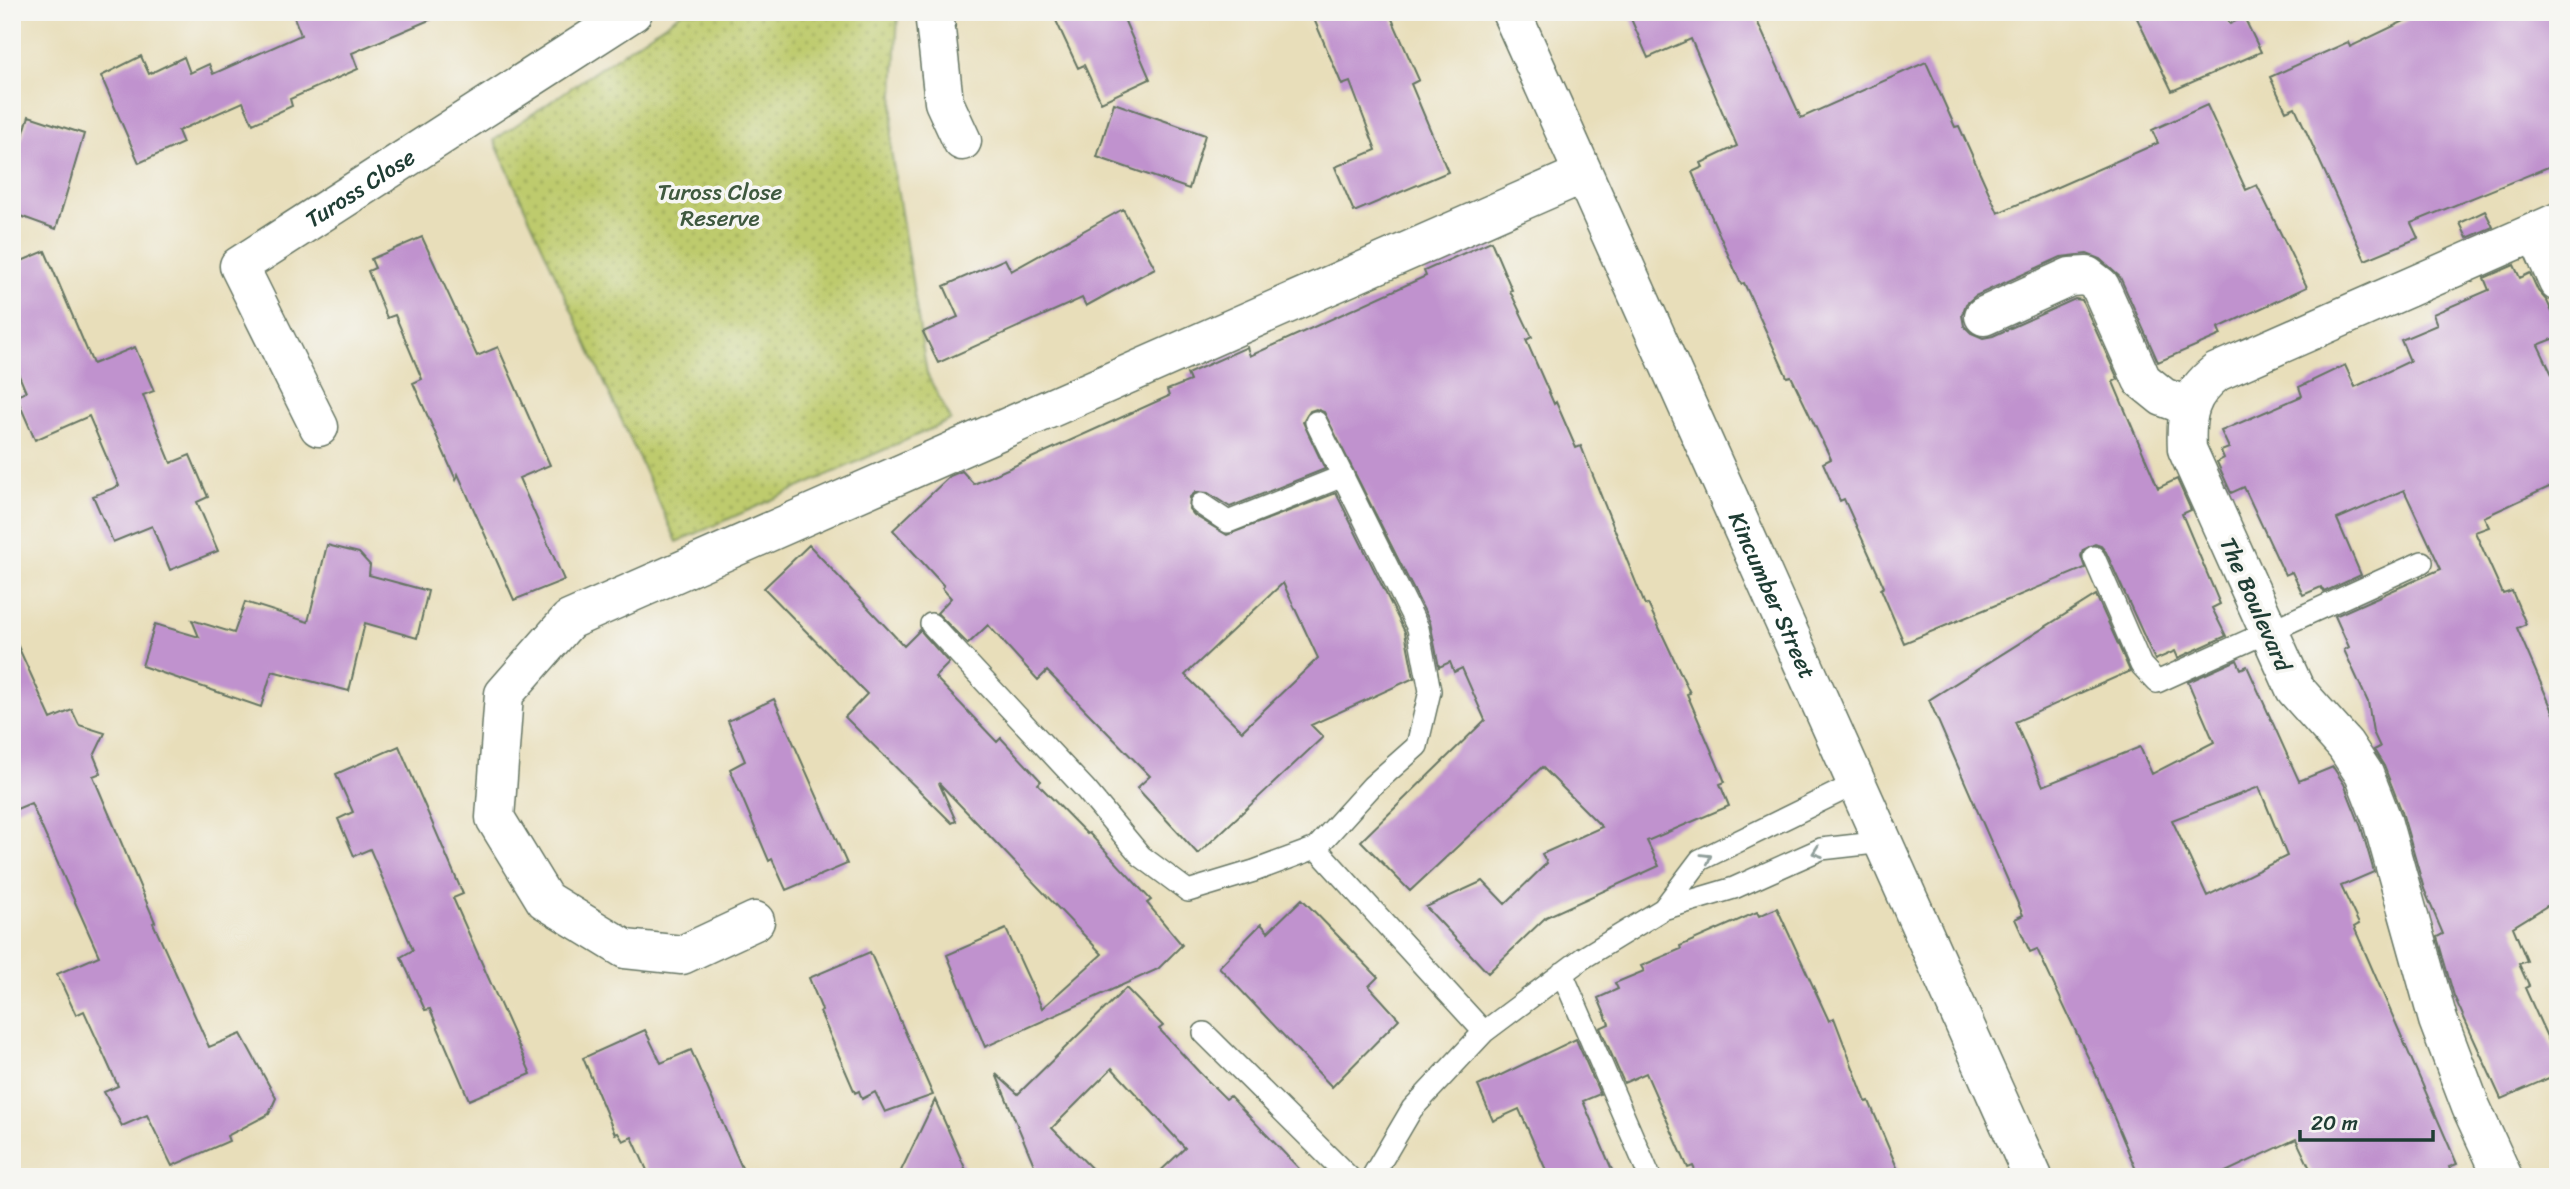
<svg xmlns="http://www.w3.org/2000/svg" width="2570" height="1189" font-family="Sriracha,sans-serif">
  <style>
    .park { fill: url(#park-dots); stroke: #6e8450; stroke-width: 2 }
    .building { fill: #c092ce; fill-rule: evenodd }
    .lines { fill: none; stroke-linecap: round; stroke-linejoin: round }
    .lane-casing { stroke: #657563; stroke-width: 24 }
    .street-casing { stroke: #657563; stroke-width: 41 }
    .lane { stroke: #fff; stroke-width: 21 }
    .street { stroke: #fff; stroke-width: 38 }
    .oneway { stroke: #8f9e9a }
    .labels { text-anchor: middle; stroke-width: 7; stroke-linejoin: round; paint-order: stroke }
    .street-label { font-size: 23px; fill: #1f3d34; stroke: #f6f6f2 }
    .park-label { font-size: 23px; fill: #3f593f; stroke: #f6f6f2 }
  </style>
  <defs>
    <pattern id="park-dots" width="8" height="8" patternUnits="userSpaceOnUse" patternTransform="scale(1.75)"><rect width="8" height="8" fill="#becb6d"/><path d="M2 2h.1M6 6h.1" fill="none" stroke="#9aa65a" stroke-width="1.8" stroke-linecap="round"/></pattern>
  </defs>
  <rect width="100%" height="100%" fill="#f6f6f2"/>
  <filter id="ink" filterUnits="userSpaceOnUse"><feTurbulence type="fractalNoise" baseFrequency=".0143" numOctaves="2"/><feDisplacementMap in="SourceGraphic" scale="14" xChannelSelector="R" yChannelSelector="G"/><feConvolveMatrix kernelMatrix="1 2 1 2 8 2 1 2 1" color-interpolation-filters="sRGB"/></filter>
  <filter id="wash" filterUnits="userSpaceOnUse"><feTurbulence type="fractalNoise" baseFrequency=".00686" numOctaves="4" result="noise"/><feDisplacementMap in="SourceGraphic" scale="28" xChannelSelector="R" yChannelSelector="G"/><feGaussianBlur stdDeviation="1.57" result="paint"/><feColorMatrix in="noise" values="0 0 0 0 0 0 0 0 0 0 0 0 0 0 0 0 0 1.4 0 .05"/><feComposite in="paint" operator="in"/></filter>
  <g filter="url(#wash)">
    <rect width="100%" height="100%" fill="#e8deba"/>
    <path class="park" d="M683 12H898L891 151 927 374 951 420 677 542 494 140Z"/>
    <g id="blocks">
      <path class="building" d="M292 12H448L352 53 358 69 290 99 292 106 253 124 243 102 178 131 183 143 139 163 101 76 141 56 149 74 184 57 190 73 209 64 213 74 301 35Z
        M1052 12H1121L1150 79 1101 102 1084 65 1078 68Z
        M1311 12H1389L1419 80 1411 84 1448 172 1354 212 1335 167 1376 150 1350 82 1342 85Z
        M1628 12H1753L1801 118 1926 62 1955 127 1959 126 1998 213 2158 143 2152 130 2207 105 2246 190 2257 185 2307 287 2218 328 2221 335 2158 362 2120 277 2100 259 2087 254 2061 257 1975 296 1966 304 1962 315 1964 326 1971 333 1983 338 1993 336 2075 299 2082 300 2118 379 2113 382 2158 488 2177 479 2191 510 2182 514 2220 604 2212 608 2226 636 2178 658 2175 651 2155 660 2106 552 2101 546 2095 544 2083 550 2081 556 2085 568 1904 643 1881 589 1884 587 1844 499 1840 501 1823 463 1831 459 1791 376 1787 377 1744 283 1741 284 1692 172 1703 167 1701 163 1737 146 1691 39 1648 58Z
        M2134 12H2224L2230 24 2244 17 2261 52 2172 91Z
        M2423 12H2558V163L2411 223 2418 238 2365 260 2295 107 2286 111 2270 77 2348 42 2350 47Z
        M1114 103 1205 135 1189 189 1097 157Z
        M29 116 84 134 56 229 12 213V171Z
        M1123 209 1155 268 1086 306 1082 298 938 363 923 332 958 317 944 286 1005 259 1011 271Z
        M2485 211 2493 227 2467 238 2460 223Z
        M422 237 477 356 498 347 550 465 519 478 564 580 514 600 458 474 456 480 413 383 422 379 395 315 387 318 368 271 375 268 371 259Z
        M1491 241 1512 290 1510 291 1532 337 1526 340 1554 404 1556 402 1576 448 1581 446 1645 605 1648 604 1690 693 1687 694 1725 782 1720 784 1729 806 1647 841 1659 866 1546 917 1488 973 1426 907 1483 881 1505 904 1547 863 1542 854 1602 827 1542 767 1410 891 1361 841 1485 720 1462 668 1454 672 1450 662 1439 667 1430 622 1324 412 1316 409 1310 411 1303 422 1325 469 1230 507 1208 493 1196 492 1190 497 1189 509 1194 515 1227 535 1336 493 1405 632 1414 678 1311 725 1323 737 1198 854 1137 788 1150 776 1047 671 1038 680 988 625 968 644 937 613 951 598 942 588 944 586 893 530 950 476 962 471 974 484 1169 396 1167 390 1190 381 1187 374 1247 347 1250 356 1426 276 1424 271ZM1283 583 1318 658 1242 731 1185 675Z
        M45 251 93 364 135 347 154 391 143 395 171 463 190 455 208 497 197 502 218 551 170 570 152 526 113 542 93 496 119 486 89 416 35 440 16 396 26 392 12 359V265Z
        M2514 265 2520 278 2530 273 2538 291 2547 301 2558 325V337L2538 345 2558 387V483L2484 517 2489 527 2475 532 2503 594 2512 591 2526 624 2517 628 2558 723V899L2513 927 2527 961 2519 964 2529 986 2525 988 2558 1061V1074L2501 1099 2454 996 2437 937 2443 934 2424 889 2402 812 2384 766 2374 750 2380 747 2373 732 2368 702 2344 650 2349 647 2335 616 2441 569 2404 490 2337 519 2361 575 2324 592 2321 587 2303 595 2292 572 2285 575 2244 487 2231 493 2217 462 2224 458 2221 451 2229 448 2221 431 2302 396 2299 387 2345 365 2355 387 2410 361 2401 340 2437 325 2433 314 2489 290 2484 278Z
        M327 545 359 553 370 565 369 575 428 591 417 638 365 623 349 691 272 671 261 707 142 666 155 624 199 637 192 620 234 633 245 602 308 622Z
        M809 545 904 646 920 630 949 663 935 677 997 742 1001 738 1041 781 1038 784 1087 834 1089 833 1151 900 1147 903 1182 945 1158 969 985 1047 947 955 1006 929 1042 1008 1102 954 939 783 956 821 952 823 845 717 867 694 764 588Z
        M2096 595 2130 671 2015 722 2043 786 2140 747 2152 774 2214 742 2188 682 2237 660 2241 669 2247 666 2299 781 2333 767 2344 784 2361 827 2374 872 2341 886 2359 924 2354 927 2457 1164 2449 1167 2453 1177H2314L2296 1139 2215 1177H2139L2094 1070 2037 949 2030 952 2015 919 2023 915 1929 700ZM2259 787 2287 856 2207 896 2172 820Z
        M12 633 51 719 72 710 79 725 105 733 94 756 101 773 93 776 155 922 153 923 209 1047 241 1034 276 1098 269 1114 227 1136 229 1141 172 1166 147 1115 122 1126 104 1092 118 1086 84 1011 76 1015 57 974 99 956 31 803 12 811Z
        M774 699 847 864 786 890 772 859 769 861 730 769 745 761 728 721Z
        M399 746 463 894 453 898 531 1074 469 1100 430 1009 425 1010 401 957 413 950 370 849 354 856 338 819 353 812 336 774Z
        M1302 899 1378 977 1369 986 1399 1019 1332 1087 1219 967 1261 924 1268 932Z
        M1777 908 1829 1021 1834 1018 1866 1102 1869 1101 1901 1177H1698L1693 1166 1688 1168 1646 1073 1624 1083 1600 1028 1609 1024 1598 998 1618 989 1615 983 1644 971 1641 966 1681 949 1680 946 1757 912 1759 916Z
        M870 952 933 1095 885 1112 875 1092 862 1099 859 1091 855 1093 820 1012 822 1010 809 978Z
        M1126 988 1163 1026 1159 1029 1199 1072 1226 1099 1230 1096 1307 1177H1154L1185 1148 1112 1068 1052 1128 1100 1177H1039L996 1074 1018 1094Z
        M645 1030 661 1063 691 1050 746 1177H650L632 1137 623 1141 618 1133 615 1134 583 1058Z
        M1576 1039 1600 1094 1583 1101 1615 1177H1549L1519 1109 1493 1121 1478 1086Z
        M935 1100 969 1177H898Z"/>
    </g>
  </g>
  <g filter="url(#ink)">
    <use href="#blocks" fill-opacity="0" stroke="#657563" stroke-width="2"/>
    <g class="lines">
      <defs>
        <path id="lane" d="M1201 504 1228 522 1343 476
          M2094 557 2141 665 2157 682 2422 562
          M931 624 1086 790 1141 856 1188 891 1254 871 1316 848 1484 1032
          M1316 848 1372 786 1417 746 1430 691 1418 628 1316 422
          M1663 909 1700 860 1857 783
          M1562 973 1650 1177
          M1204 1033 1349 1177
          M1372 1177 1412 1109 1484 1032 1583 958 1663 909 1734 888 1821 849 1884 842"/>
        <g id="street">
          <path d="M934 12 944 102 962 141"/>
          <path id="s1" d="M1511 12 2033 1177"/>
          <path d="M2536 232 2558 282"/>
          <path d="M1984 316 2070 277 2087 276 2100 286 2142 380 2163 397 2190 407"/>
          <path id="s2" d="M319 427 239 266 633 12"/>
          <path d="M755 921 682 955 625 949 545 900 495 818 504 694 569 620 1583 174"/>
          <path d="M2503 1177 2471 1107 2438 1020 2382 820 2364 774 2345 745 2295 689 2187 449C2185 414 2189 394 2217 372L2558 222"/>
        </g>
      </defs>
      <use href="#lane" class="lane-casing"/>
      <use href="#street" class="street-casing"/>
      <use href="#lane" class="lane"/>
      <use href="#street" class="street"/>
    </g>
    <defs><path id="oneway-chevron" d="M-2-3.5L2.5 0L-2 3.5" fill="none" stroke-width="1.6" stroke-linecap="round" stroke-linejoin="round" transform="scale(1.75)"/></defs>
    <g class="oneway">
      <use href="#oneway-chevron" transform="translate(1817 852) rotate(161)"/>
      <use href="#oneway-chevron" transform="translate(1707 858) rotate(-31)"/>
    </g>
  </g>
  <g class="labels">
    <g class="street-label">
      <text dy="8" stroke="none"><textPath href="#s2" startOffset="324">Tuross Close</textPath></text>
      <text dy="8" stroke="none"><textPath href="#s1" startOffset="639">Kincumber Street</textPath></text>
      <text transform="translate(2256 604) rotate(66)" y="8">The Boulevard</text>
    </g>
    <g class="park-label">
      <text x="720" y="200">Tuross Close<tspan x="720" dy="26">Reserve</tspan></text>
    </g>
  </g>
  <rect width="2570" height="1189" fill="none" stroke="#f6f6f2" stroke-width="42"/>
  <path d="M2300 1130v10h133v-10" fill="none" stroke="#1f3d34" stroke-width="3.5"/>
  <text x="2311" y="1130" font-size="21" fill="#1f3d34" stroke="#f6f6f2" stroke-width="5" paint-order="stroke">20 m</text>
</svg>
